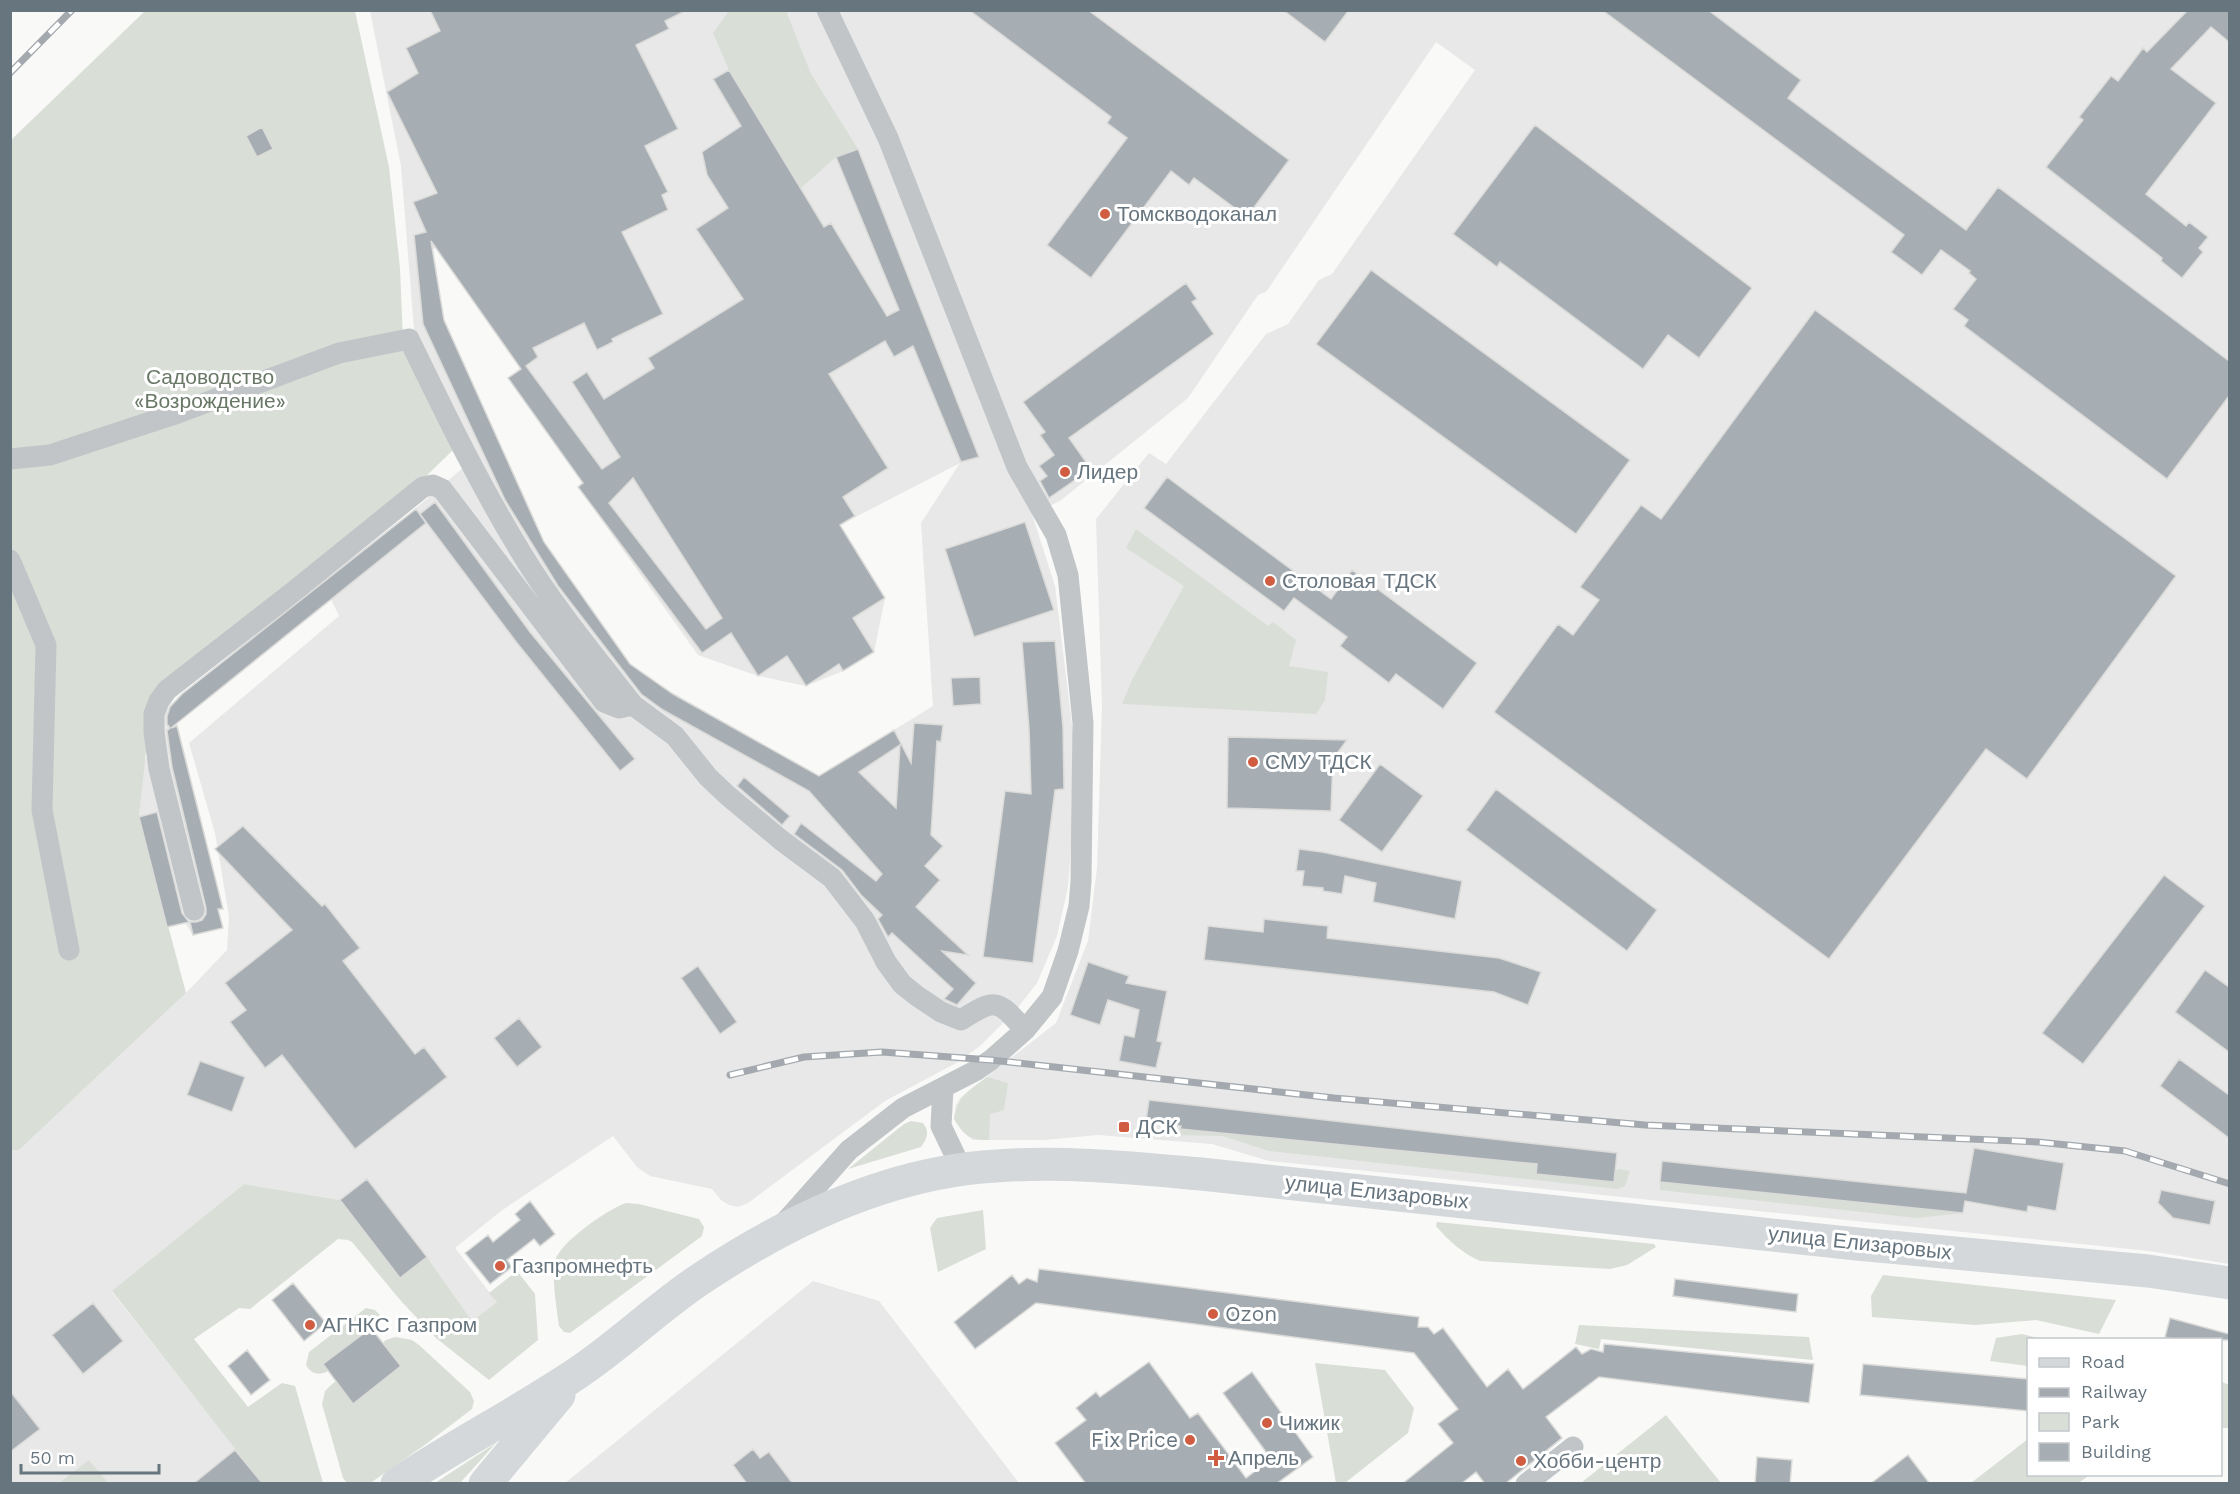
<svg xmlns="http://www.w3.org/2000/svg" width="2240" height="1494" font-family="'Work Sans',sans-serif">
  <style>
    .built { fill: #e7e8e7; fill-rule: evenodd }
    .green { fill: #d9ded7 }
    .building { fill: #a7aeb3; stroke: #dbdbd9; stroke-width: 1.5; fill-rule: evenodd }
    .lines { fill: none; stroke-linecap: round; stroke-linejoin: round }
    .minor { stroke: #c1c5c8; stroke-width: 21 }
    .primary { stroke: #d5d8db; stroke-width: 33 }
    .rail-casing { stroke: #a3a9ae; stroke-width: 7 }
    .rail { stroke: #fff; stroke-width: 4.5; stroke-dasharray: 14; stroke-linecap: butt }
    .poi-dot { fill: #d05d41; stroke: #fff; stroke-width: 2 }
    .labels { text-anchor: middle; stroke-width: 6; stroke-linejoin: round; paint-order: stroke }
    .poi-label { font-size: 21px; fill: #67757f; stroke: #fff; text-anchor: start }
    .park-label { font-size: 21px; fill: #697866; stroke: #fff }
    .street-label { font-size: 21px; fill: #67757f; stroke: #fff }
  </style>
  <rect width="100%" height="100%" fill="#f9f9f7"/>
  <path class="built" d="M370 11H2229V1264L2149 1251 1269 1161 1212 1144 1098 1135 1044 1140H973L962 1131 954 1119 956 1105 961 1097 1056 1023 1088 941 1097 868 1102 706 1096 519 1149 453 1166 464 1266 334 1288 324 1319 280 1332 274 1475 70 1436 42 1266 292 1258 295 1188 398 1060 501 1032 514 1055 586 1074 741 1075 792 1068 887 1057 936 1037 983 1016 1010 980 1046 958 1062 885 1101 748 1203 738 1207 729 1205 721 1200 712 1189 650 1176 637 1167 613 1136 501 1211 455 1248 497 1302 472 1321 427 1257 367 1179 340 1200 244 1184 112 1292 262 1482 11 1484V1150H19L186 993 227 950 229 916 215 833 189 743 339 616 331 599 177 723 223 908 218 910 223 928 193 935 185 923 167 927 139 817 144 759 165 753 161 716 166 711 165 709 276 617 415 509 473 459 415 342 401 166ZM447 244 520 368 508 378 582 482 578 487 698 655 758 676 806 686 843 671 874 652 885 598 840 525 960 463 921 523 933 706 819 776 670 698 630 664 544 542 444 320 433 249Z
    M813 1281 879 1301 1019 1483 564 1484Z"/>
  <path class="green" d="M145 11H355L389 167 400 268 403 340 453 450 419 483 150 714 139 817 186 993 19 1150H11V140Z
    M729 11H786L811 74 858 149 836 157 801 188 729 70 713 33Z
    M1136 529 1268 626 1273 622 1296 640 1289 666 1328 672 1325 700 1316 714 1122 704 1133 678 1184 586 1126 548Z
    M987 1077 1008 1083 1004 1110 990 1114 989 1140C969 1140 965 1136 954 1119 958 1095 969 1091 987 1077Z
    M911 1121 923 1123C930 1132 927 1139 921 1147L848 1169 904 1124Z
    M1180 1129 1537 1164 1536 1174 1613 1182 1615 1172 1618 1169 1630 1171 1625 1186 1617 1189 1269 1151 1223 1136 1179 1135Z
    M1660 1182 1963 1213 1917 1218 1660 1190Z
    M244 1184 340 1200 400 1278 427 1257 472 1321 497 1302 489 1293 517 1271 535 1294 538 1340 489 1380 436 1338 401 1301 352 1242 348 1240 338 1239 250 1309 239 1308 194 1339 248 1407 282 1383 295 1386 323 1483H260L261 1482 112 1291Z
    M626 1203 639 1204 699 1219 704 1227 702 1236 570 1333 564 1332 559 1326C557 1310 551 1275 555 1261 560 1242 608 1209 626 1203Z
    M983 1210 986 1249 938 1272 930 1228 937 1218Z
    M1437 1222 1654 1244 1656 1247 1627 1265 1610 1269 1480 1261C1462 1253 1449 1241 1436 1226Z
    M1883 1275 2116 1300 2099 1334 2036 1320 1975 1325 1872 1317 1871 1296Z
    M366 1308 375 1310 381 1316 380 1329 328 1371C319 1376 311 1374 306 1365L309 1352Z
    M1579 1325 1809 1337 1813 1360 1601 1339 1599 1349 1575 1344Z
    M2022 1334 2042 1339 2028 1340V1366L1990 1361 1996 1338Z
    M395 1337 412 1340 419 1345 470 1392 474 1401 472 1409 426 1444 369 1484 347 1483 343 1478 322 1404 325 1391 330 1386 386 1340Z
    M1315 1363 1385 1370 1414 1408 1408 1433 1345 1483H1336Z
    M2222 1382 2229 1385V1428H2221Z
    M1666 1415 1721 1483H1581Z
    M2028 1439V1474L2090 1475 2078 1483H1971Z
    M496 1443 460 1483H435Z
    M89 1460 108 1483H59Z"/>
  <path class="building" d="M430 10H687L665 21 669 29 636 45 678 129 645 146 668 192 662 195 668 210 622 232 663 314 612 339 613 342 597 350 584 323 533 348 538 357 526 366 602 469 620 457 572 382 587 372 604 399 654 368 648 358 743 299 696 229 728 208 707 175 702 152 741 126 713 79 729 70 824 227 831 223 887 316 899 310 836 157 858 149 979 457 961 462 913 346 894 357 885 341 829 374 888 468 843 497 855 516 840 525 885 598 853 618 874 652 843 671 839 664 806 686 787 656 758 676 731 633 702 653 578 487 583 483 508 378 521 369 431 241 444 320 544 542 630 664 673 694 819 776 894 730 911 763 914 723 943 725 941 742 937 741 931 835 943 846 925 866 940 880 916 907 968 955 942 951 976 983 957 1005 944 999 953 989 892 933 888 937 878 919 882 915 861 895 842 870 794 834 801 823 876 881 882 874 809 791 663 710 641 694 558 586 505 500 423 324 414 235 426 232 413 202 437 193 387 92 418 73 406 48 440 31ZM633 478 722 618 706 629 609 503ZM900 745 896 808 859 772Z
    M969 10H1088L1289 160 1247 217 1194 178 1189 185 1171 171 1091 278 1047 245 1127 138 1107 123 1111 117Z
    M1283 10H1349L1325 42Z
    M1602 10H1708L1801 80 1788 98 1966 230 1998 187 2229 361V396L2167 479 1964 326 1968 320 1953 309 1976 279 1969 273 1970 271 1941 250 1922 275 1891 252 1904 235Z
    M2188 10H2229V42L2211 27 2171 69 2216 103 2146 194 2186 226 2189 222 2208 237 2199 248 2203 252 2182 278 2161 261 2162 258 2046 167 2083 120 2079 117 2111 76 2118 81 2143 48 2147 52Z
    M1535 125 1752 288 1699 358 1668 335 1643 369 1500 262 1497 267 1453 234Z
    M262 127 273 149 257 157 246 136Z
    M1371 270 1630 460 1576 534 1316 344Z
    M1186 283 1197 299 1192 302 1214 334 1069 438 1091 469 1049 498 1040 481 1047 476 1039 466 1054 455 1040 435 1045 432 1023 402Z
    M1815 310 2176 576 2027 779 1986 749 1829 959 1494 712 1558 624 1573 635 1599 600 1580 587 1641 505 1661 519Z
    M1167 477 1331 599 1352 570 1477 663 1443 709 1396 674 1389 683 1340 646 1347 637 1294 598 1284 611 1144 508Z
    M435 502 530 632 635 759 620 771 517 643 420 514Z
    M416 509 426 523 171 728 177 726 223 909H218L223 928 193 935 190 922H196L202 920 206 914V908L172 767 167 731 170 728 167 724V716L170 707 182 694Z
    M1025 522 1054 610 974 637 945 549Z
    M1055 641 1063 727 1064 789 1055 790 1033 963 983 957 1005 791 1031 794 1029 729 1022 642Z
    M980 677 981 704 953 706 951 678Z
    M1228 737 1347 740 1333 759 1331 811 1227 808Z
    M1380 764 1423 796 1382 852 1339 820Z
    M744 777 790 816 782 825 737 786Z
    M1496 789 1657 910 1627 951 1466 830Z
    M157 812 182 913 189 922 167 927 139 817Z
    M243 826 322 906 325 904 360 948 343 961 415 1054 424 1047 447 1077 355 1149 282 1055 265 1068 230 1022 246 1010 225 983 292 930 215 849Z
    M1299 849 1322 852 1462 881 1455 919 1373 902 1376 883 1345 876 1342 894 1323 891V888L1302 886 1304 871H1296Z
    M2164 875 2205 906 2083 1064 2042 1033Z
    M1264 919 1328 926 1327 938 1499 958 1541 972 1528 1005 1494 992 1204 960 1208 926 1263 932Z
    M1088 962 1129 976 1126 983 1167 991 1157 1041 1162 1042 1156 1068 1119 1061 1124 1035 1134 1037 1139 1010 1108 1000 1100 1025 1070 1015Z
    M698 966 737 1022 720 1034 681 978Z
    M2205 970 2229 987V1052L2175 1012Z
    M519 1018 542 1047 517 1067 494 1038Z
    M2179 1059 2229 1095V1138L2160 1086Z
    M200 1061 245 1077 232 1112 187 1095Z
    M1149 1100 1617 1153 1614 1182 1536 1174 1537 1164 1180 1129 1181 1126 1146 1121Z
    M1974 1148 2064 1163 2056 1211 2028 1206 2027 1212 1965 1201 1963 1213 1660 1182 1662 1161 1966 1193Z
    M367 1179 427 1257 400 1278 340 1200Z
    M2161 1190 2215 1201 2210 1225 2173 1218 2158 1203Z
    M530 1201 555 1234 540 1246 534 1239 507 1260 512 1267 490 1284 465 1253 488 1235 493 1242 520 1220 515 1214Z
    M1039 1269 1419 1317 1418 1327H1428L1434 1334 1443 1328 1487 1387 1508 1369 1523 1389 1576 1347 1582 1354 1591 1349 1603 1352 1604 1344 1814 1364 1809 1403 1599 1377 1546 1417 1562 1438 1505 1484H1485L1476 1472 1461 1484H1402L1453 1443 1438 1424 1458 1409 1414 1353 1036 1303 975 1349 954 1322 1012 1275 1019 1284 1027 1278 1037 1282Z
    M1675 1279 1798 1294 1796 1312 1673 1296Z
    M293 1283 326 1323 304 1341 272 1300Z
    M93 1303 123 1341 83 1374 52 1335Z
    M2170 1318 2229 1334V1340H2176L2165 1337Z
    M371 1328 401 1366 353 1404 323 1364Z
    M247 1350 270 1380 251 1395 228 1366Z
    M1149 1362 1190 1418 1198 1413 1246 1478 1271 1459 1223 1393 1252 1372 1313 1457 1276 1484H1086L1055 1443 1086 1420 1076 1408 1096 1392 1100 1397Z
    M1863 1364 2028 1379V1411L1860 1395Z
    M10 1391 40 1429 10 1452Z
    M753 1449 760 1458 769 1452 793 1484H747L733 1465Z
    M235 1450 263 1484H193Z
    M1908 1455 1930 1484H1870Z
    M1757 1457 1792 1460 1790 1484H1755Z"/>
  <g class="lines">
    <path class="minor" d="M10 459 50 455 178 413 339 353 409 339C444 411 479 484 522 554 554 607 595 656 633 705
      M10 560 46 645 42 810 69 950
      M194 910 159 769 154 732V714L159 701 167 690 293 592 423 487 433 485 442 489 604 702 619 708 633 705 675 736 708 777 727 795 781 840 832 878 865 921 886 962 902 984 917 996 941 1012 961 1020C996 997 998 1000 1025 1030
      M943 1088 941 1126 962 1170
      M785 1222 849 1150 903 1108 975 1071 991 1060 1025 1030 1052 997 1068 951 1079 906 1081 881 1083 723 1068 575 1056 535 1017 467 888 138 827 10
      M1526 1484 1573 1447"/>
    <path class="primary" d="M397 1484C455 1445 518 1413 576 1374 620 1345 658 1307 702 1278 789 1220 891 1172 996 1166 1064 1161 1133 1168 1201 1174L1857 1244 2148 1271 2230 1283
      M485 1484 559 1395"/>
    <defs>
      <path id="rail" d="M10 73 72 10
        M730 1075 804 1057 882 1052 991 1060 1334 1098 1645 1125 2038 1142 2125 1151 2230 1184"/>
    </defs>
    <use href="#rail" class="rail-casing"/>
    <use href="#rail" class="rail"/>
  </g>
  <g class="poi-dot">
    <circle cx="1105" cy="214" r="6"/>
    <circle cx="1065" cy="472" r="6"/>
    <circle cx="1270" cy="581" r="6"/>
    <circle cx="1253" cy="762" r="6"/>
    <rect x="1118" y="1121" width="12" height="12" rx="3"/>
    <circle cx="500" cy="1266" r="6"/>
    <circle cx="1213" cy="1314" r="6"/>
    <circle cx="310" cy="1325" r="6"/>
    <circle cx="1267" cy="1423" r="6"/>
    <circle cx="1190" cy="1440" r="6"/>
    <path d="M1213 1449h6v6h6v6h-6v6h-6v-6h-6v-6h6z"/>
    <circle cx="1521" cy="1461" r="6"/>
  </g>
  <g class="labels">
    <g class="poi-label">
      <text x="1117" y="221">Томскводоканал</text>
      <text x="1077" y="479">Лидер</text>
      <text x="1282" y="588">Столовая ТДСК</text>
      <text x="1265" y="769">СМУ ТДСК</text>
      <text x="1136" y="1134">ДСК</text>
      <text x="512" y="1273">Газпромнефть</text>
      <text x="1225" y="1321">Ozon</text>
      <text x="322" y="1332">АГНКС Газпром</text>
      <text x="1279" y="1430">Чижик</text>
      <text x="1178" y="1447" text-anchor="end">Fix Price</text>
      <text x="1228" y="1465">Апрель</text>
      <text x="1533" y="1468">Хобби-центр</text>
    </g>
    <g class="park-label">
      <text x="210" y="384">Садоводство<tspan x="210" dy="24">«Возрождение»</tspan></text>
    </g>
    <g class="street-label">
      <text transform="translate(1377 1192) rotate(6)" y="7">улица Елизаровых</text>
      <text transform="translate(1860 1243) rotate(6)" y="7">улица Елизаровых</text>
    </g>
  </g>
  <rect width="2240" height="1494" fill="none" stroke="#67757f" stroke-width="24"/>
  <rect x="2027" y="1338" width="195" height="138" fill="#ffffff" stroke="#c2c8cc" stroke-width="1.5"/>
  <rect x="2039" y="1358" width="30" height="9" fill="#d5d8db" stroke="#c2c8cc" stroke-width="1.5"/>
  <text x="2081" y="1368" font-size="18" fill="#67757f">Road</text>
  <rect x="2039" y="1388" width="30" height="9" fill="#a3a9ae" stroke="#c2c8cc" stroke-width="1.5"/>
  <text x="2081" y="1398" font-size="18" fill="#67757f">Railway</text>
  <rect x="2039" y="1413" width="30" height="18" fill="#d9ded7" stroke="#c2c8cc" stroke-width="1.5"/>
  <text x="2081" y="1428" font-size="18" fill="#67757f">Park</text>
  <rect x="2039" y="1443" width="30" height="18" fill="#a7aeb3" stroke="#c2c8cc" stroke-width="1.5"/>
  <text x="2081" y="1458" font-size="18" fill="#67757f">Building</text>
  <path d="M21 1464v9h138v-9" fill="none" stroke="#67757f" stroke-width="3"/>
  <text x="30" y="1464" font-size="18" fill="#67757f" stroke="#ffffff" stroke-width="4.5" paint-order="stroke">50 m</text>
</svg>
